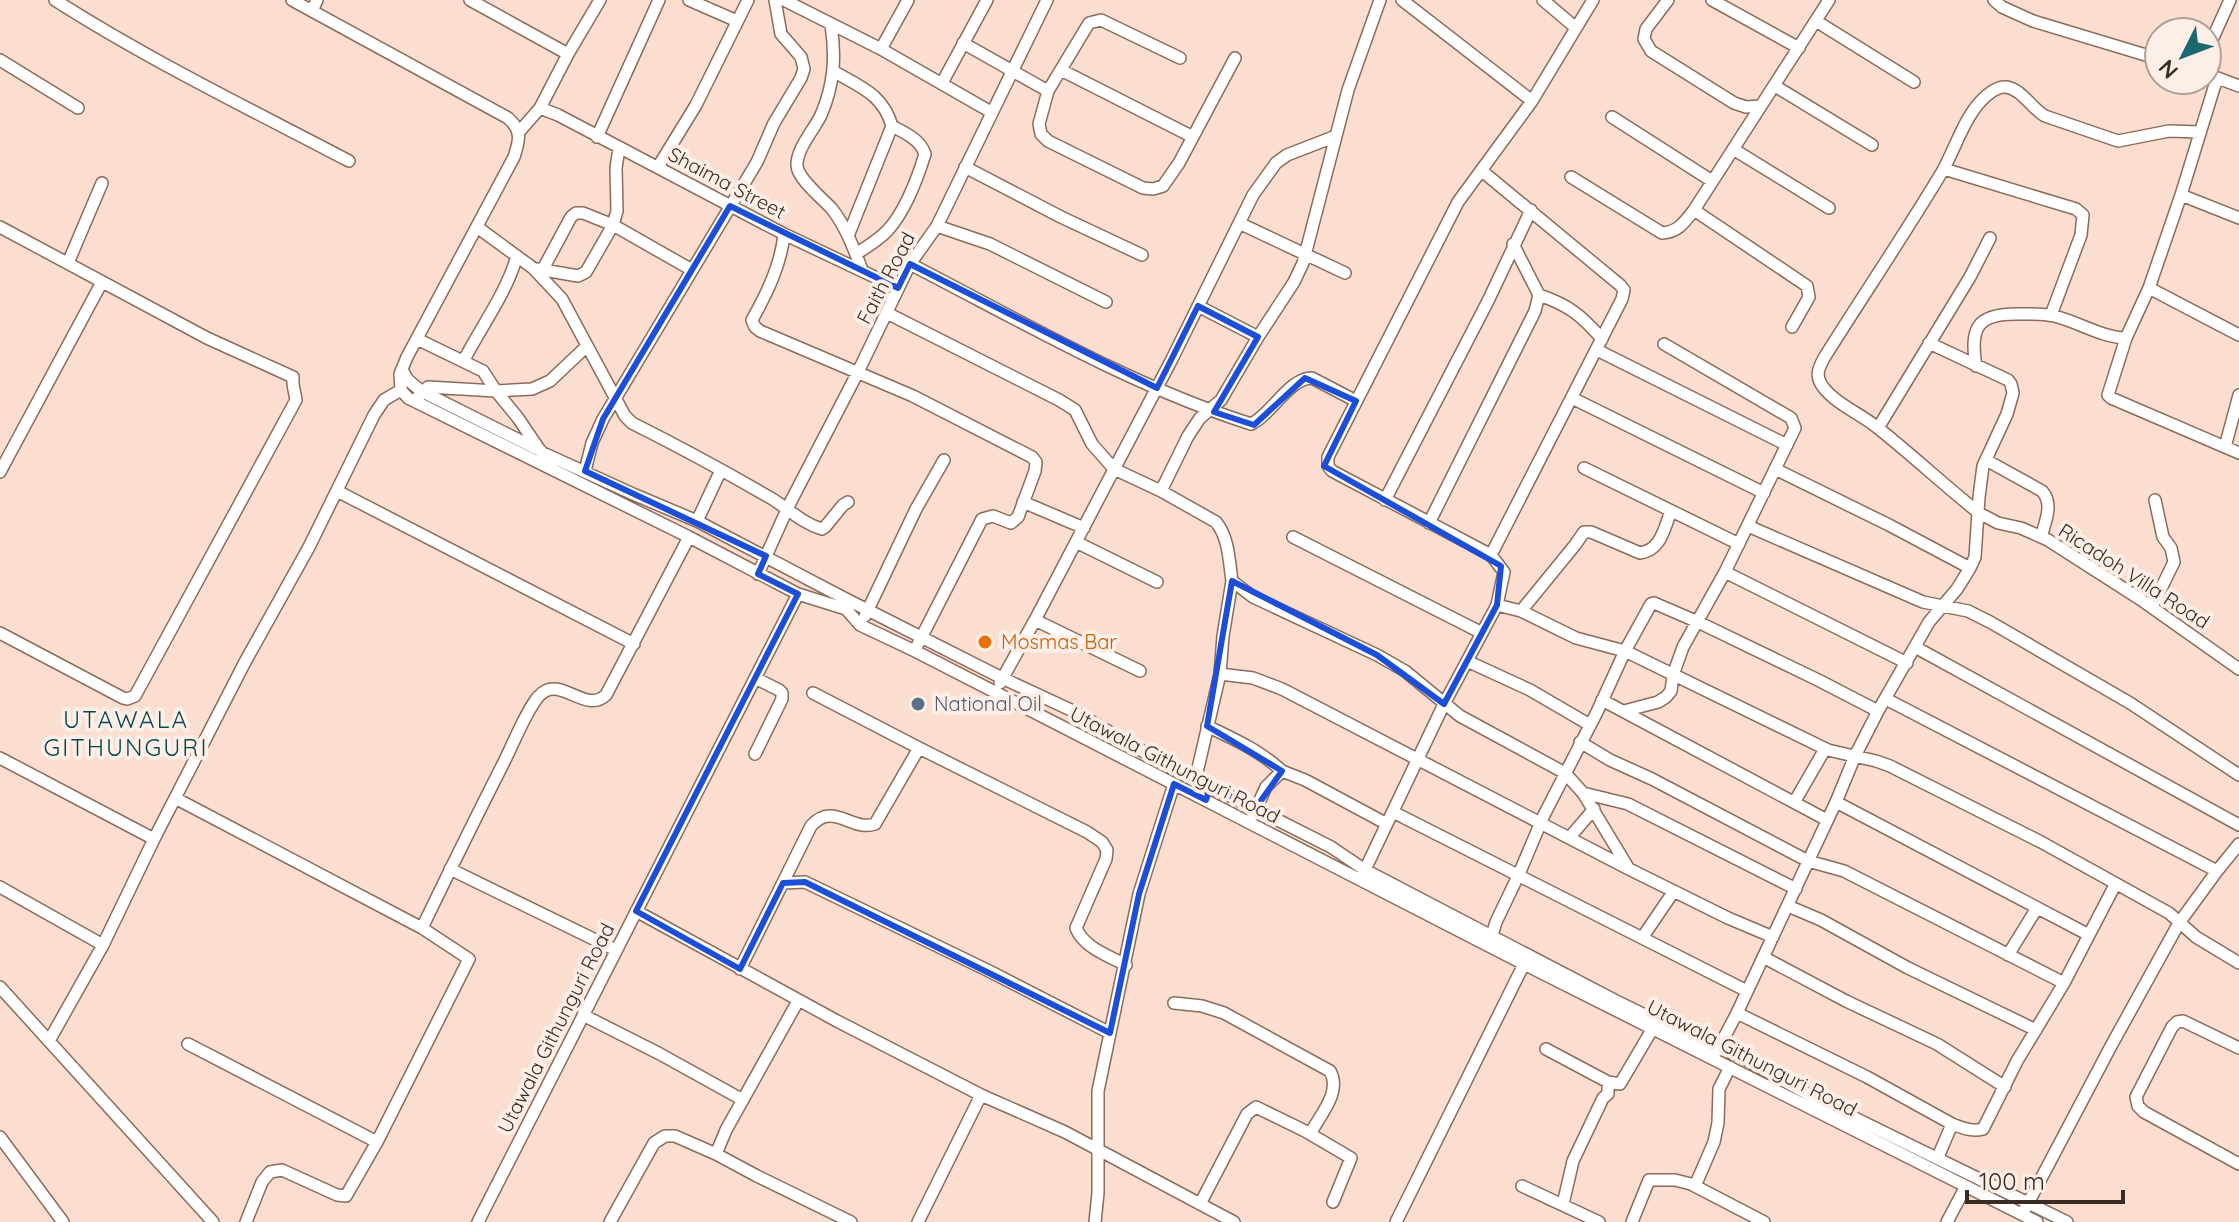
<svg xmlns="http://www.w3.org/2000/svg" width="2239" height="1222" font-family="Quicksand,sans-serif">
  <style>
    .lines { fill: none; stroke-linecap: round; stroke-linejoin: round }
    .minor-casing { stroke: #8b6b5b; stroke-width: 14 }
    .minor { stroke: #fff; stroke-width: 11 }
    .marked { fill: none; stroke: #1d4ed8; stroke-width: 6; stroke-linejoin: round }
    .food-dot { fill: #e8710a; stroke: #fdeee7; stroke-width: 3 }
    .service-dot { fill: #5c6f8a; stroke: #fdeee7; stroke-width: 3 }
    .labels { text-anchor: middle; stroke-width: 8; stroke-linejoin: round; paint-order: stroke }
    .street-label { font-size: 20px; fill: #392c25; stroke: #fdeee7 }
    .food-label { font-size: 20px; fill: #c56008; stroke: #fdeee7; text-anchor: start }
    .service-label { font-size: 20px; fill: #4e5e75; stroke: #fdeee7; text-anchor: start }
    .quarter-label { font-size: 24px; letter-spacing: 2px; fill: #06484d; stroke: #fdeee7 }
  </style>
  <rect width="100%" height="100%" fill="#fbdecf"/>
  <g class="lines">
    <defs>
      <path id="minor" d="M55 0C149 60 250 109 349 161
        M292 0 508 118C523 131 519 141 514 157L407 357 400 374 401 390 408 398 689 537 798 594 846 609 860 625 915 651 1524 964 2037 1222
        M470 0 568 54
        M689 0 737 21
        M784 0 881 49 991 112
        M1402 0 1532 101
        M1543 0 1576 28
        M1668 0 1646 29 1644 39 1651 51 1734 103 1746 107 1761 106
        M1712 0 1799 48
        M1994 0 2002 7 2033 21 2159 59
        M312 11 317 0
        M1816 21 1914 82
        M831 25C836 57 834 85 821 115 814 130 796 149 797 166 798 179 823 199 832 209 846 227 854 249 862 270
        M963 43 1048 91
        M881 49 908 0
        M2207 51 2230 0
        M1180 58 1101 20 1089 23 1048 91 1039 124 1041 134 1048 141 1143 188 1153 189 1163 186 1179 163 1235 58
        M0 60 78 108
        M1061 70 1193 137
        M833 71C860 87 883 94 892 126L848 236
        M2207 74 2239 86
        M2217 78 2181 195 2149 288 2126 338 2108 395 2111 398 2239 453
        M942 83 987 0
        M1775 86 1872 145
        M540 108 558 115 784 234 898 288
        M1612 117 1712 181
        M519 132 540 108 568 54 600 0
        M2200 132 2169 131 2118 141 2045 116C2032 109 2022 89 2006 87 1997 86 1986 95 1980 102 1963 121 1955 149 1942 172 1904 235 1863 296 1824 358 1818 369 1815 376 1823 387 1836 404 1861 414 1878 428 1912 455 1944 485 1979 513L1998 523 2021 528 2048 540 2140 599 2239 669
        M597 137 659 0
        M1733 149 1829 208
        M658 167 696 105 748 0
        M965 167 1061 217 1142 255
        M1944 169 2076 209 2083 215 2081 235 2051 315
        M1482 171 1620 285 1624 290 1622 299 1491 555
        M1571 177 1662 233C1678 232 1684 223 1694 210L1829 0
        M2181 195 2239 218
        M1694 210 1807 286 1809 297 1792 327
        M1239 223 1345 273
        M937 226 990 244 1106 302
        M0 227 207 338 293 377C292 386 295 392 296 400L135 696 127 699 123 698 0 633
        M477 227 533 268 562 299 625 416 632 423C678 446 724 471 769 497 787 507 801 523 822 529L825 527 843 505 848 502
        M784 234C781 265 767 293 752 320L755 327 760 331 913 396 1032 457 1036 462 1035 471 1018 517 1011 523 993 516 982 519 918 644
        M1513 244 1539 295C1569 305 1582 316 1602 339
        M856 254C866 247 879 240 888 230 906 210 917 180 925 154 920 139 905 133 892 126
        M68 263 102 183
        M910 264C1021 321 1131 386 1251 424 1271 415 1289 378 1312 378L1356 401
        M538 269 578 276 586 272 613 225 617 211 616 168 619 148
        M543 269 571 217 576 213H583L613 225 692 270
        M2149 288 2239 335
        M1198 306 1258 337
        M887 313 1059 400 1075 410 1092 444 1114 469 1161 491 1216 522C1229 538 1229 561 1232 581L1253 597 1377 655 1405 671 1460 716 1565 773 1583 793 1629 869
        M417 339 483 371 496 391 518 418 541 452 633 494 697 521 844 598 1002 678 1073 711 1195 781 1226 794 1331 847 1365 870 1616 1001 1707 1045 1736 1054 1820 1101 2067 1222
        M1597 350 1787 445
        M464 360C482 325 506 294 517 256
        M1976 366C1970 329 1976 314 2016 314 2029 314 2042 313 2054 316 2079 322 2100 337 2126 338
        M402 370 408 380 421 391 541 451
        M1572 398 1764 493
        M414 401 428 387 496 391 532 389 550 381 587 346
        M1878 428 1970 277 1990 238
        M2225 447 2239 395
        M1986 460 2042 491C2054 504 2045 522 2041 537
        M1584 468 1739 544
        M1775 469 1889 525 1970 568
        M585 471 592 443 603 419 757 162 774 123 801 78 804 69 801 57 781 34 775 0
        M0 472 102 282
        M337 491 634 644
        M1161 491 1188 436 1200 418 1221 400 1258 337 1294 282 1303 263 1348 90 1380 0
        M1385 500 1488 301 1531 210
        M1023 502 1084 528
        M697 521 721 470
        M1429 523 1535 311 1539 295
        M1748 526 1923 602 1968 611 1990 622 2130 703 2239 775
        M1293 537 1482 633
        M1076 542 1157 582
        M1725 572 1907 663
        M758 574 789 505 858 372 910 264 937 226 1047 0
        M1497 605 1521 611 1576 638 1625 651 1828 750 1876 761 1890 766 2041 842 2169 913 2196 937 2239 963
        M2152 607 2174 562 2171 548 2163 537 2155 500
        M1521 611 1575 545 1584 532H1591L1640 553C1661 550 1664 529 1671 511
        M865 616 916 509 944 460
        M1035 620 1140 671
        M1915 647 2239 825
        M1467 661 1530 690 1590 725
        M1220 674 1253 678 1282 689 1629 869 1728 918 1773 937
        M755 678 779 690 782 693V699L755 754
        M1000 683 1035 620 1172 359 1253 195 1276 163 1287 155 1336 136
        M1886 699 2217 871
        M1602 700 1827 820
        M1624 711 1658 702 1666 697 1671 691 1673 675 1683 647 1725 572 1795 428 1791 418 1664 344
        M1207 726C1234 739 1259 750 1282 771
        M1580 742 1610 760 1652 779 1808 861 1844 871 2064 983
        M919 748 1087 832 1102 842 1107 850 1106 859 1076 928C1083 947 1109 956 1126 965
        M0 758 154 839
        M1195 781 1220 674 1223 636 1232 581
        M1583 793 1628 804 1796 889
        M175 798 422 928C449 872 476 817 504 762 512 746 528 707 539 696 559 673 585 715 606 695L689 537
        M1795 801 1825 749
        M1836 802 2089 935
        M1393 812 1747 991
        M1253 815 1266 787 1282 771 1305 780 1387 824
        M1569 838 1594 809
        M450 869 616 950
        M1362 876 1444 704 1497 605 1504 572 1491 555 1332 471 1328 466V457L1458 202 1532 101 1593 0
        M783 883 805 882 989 971 1110 1033
        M0 887 103 945
        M1788 906 1821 920 1908 968 2036 1030
        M636 911 837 1021 981 1095 1065 1132 1234 1222
        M1642 938 1674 891
        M1491 939 1496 922 1519 874 1544 815 1597 712 1625 651 1651 604 1654 603 1698 622 1818 680 1878 711
        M2008 955 2037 908
        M1763 957 1846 1001 1937 1044 2005 1087
        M740 969 811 826C833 801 852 832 875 824L919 748 813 693
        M0 987 213 1222
        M1174 1003 1202 1006 1224 1013 1330 1071C1342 1092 1320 1115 1310 1134
        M1737 1013 1867 1077 1952 1124 1938 1157
        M583 1015 660 1054 743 1100
        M49 1041 103 945 154 839 245 662 309 547 374 415 384 400 401 390
        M188 1044 377 1142
        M2239 1048 2183 1021 2177 1022 2172 1027 2136 1097 2138 1106 2144 1112 2239 1164
        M1546 1049 1608 1082
        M1717 1051 1737 1013 1836 802 1855 756 1878 711 1929 622 1957 589 1970 568 1975 557 1979 497 1983 466 2007 414 2013 393 2011 384 2008 380 1929 343
        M1952 1124C1963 1128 1972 1132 1983 1129L2017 1061 2064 983 2115 885
        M0 1137 63 1222
        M716 1154 726 1130 798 1001
        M1522 1186 1599 1222
        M1695 1186 1714 1142 1718 1123 1719 1089 1730 1067
        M1200 1204 1247 1114 1256 1107 1305 1131 1351 1158 1333 1202
        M1563 1204 1573 1161 1603 1098 1608 1094V1082L1620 1084 1653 1028
        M2025 1209 2111 1046 2179 923 2217 871 2239 844
        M246 1222 262 1182 270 1172 282 1170 337 1195 346 1196 377 1142 469 959 422 928
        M478 1222 798 594
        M610 1222 654 1143 665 1136H675L716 1154 757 1176 851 1222
        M918 1222 981 1095
        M1095 1222 1098 1193V1091L1139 894 1174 784
        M1396 1222 1524 964
        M1632 1222 1649 1180H1675L1691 1184 1764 1222
        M1947 1222 1966 1186"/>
    </defs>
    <use href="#minor" class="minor-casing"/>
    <use href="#minor" class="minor"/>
  </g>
  <path class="marked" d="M730 206 898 288 910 264 1157 388 1198 306 1258 337 1214 412 1254 425 1305 378 1356 401 1324 466 1501 566 1497 605 1444 704 1377 655 1232 581 1207 726 1282 771 1255 809 1211 786 1206 800 1174 784 1139 894 1110 1033 805 882 783 883 740 969 636 911 798 594 758 574 766 556 585 471 603 419Z"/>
  <circle class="food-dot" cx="985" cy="642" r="8"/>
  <circle class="service-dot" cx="918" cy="704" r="8"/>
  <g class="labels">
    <g class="street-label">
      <text transform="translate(727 183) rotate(28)" y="7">Shaima Street</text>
      <text transform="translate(886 278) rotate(-62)" y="7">Faith Road</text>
      <text transform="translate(2134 576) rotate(33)" y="7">Ricadoh Villa Road</text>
      <text transform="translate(1175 765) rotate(27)" y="7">Utawala Githunguri Road</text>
      <text transform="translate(556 1028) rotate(-63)" y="7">Utawala Githunguri Road</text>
      <text transform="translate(1752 1058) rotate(27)" y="7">Utawala Githunguri Road</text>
    </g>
    <g class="food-label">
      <text x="1001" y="649">Mosmas Bar</text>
    </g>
    <g class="service-label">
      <text x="934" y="711">National Oil</text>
    </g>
    <g class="quarter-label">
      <text x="126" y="728">UTAWALA<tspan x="126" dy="28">GITHUNGURI</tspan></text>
    </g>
  </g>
  <g transform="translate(2183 56) rotate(228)"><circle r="38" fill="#fdeee7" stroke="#afa099" stroke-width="2"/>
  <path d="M0-6L14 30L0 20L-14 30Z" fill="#1b686e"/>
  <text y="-12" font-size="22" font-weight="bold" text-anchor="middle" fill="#392c25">N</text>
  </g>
  <path d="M1967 1190v12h156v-12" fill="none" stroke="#392c25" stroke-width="4"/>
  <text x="1979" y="1190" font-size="24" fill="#392c25" stroke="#fdeee7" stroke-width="6" paint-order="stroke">100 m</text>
</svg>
